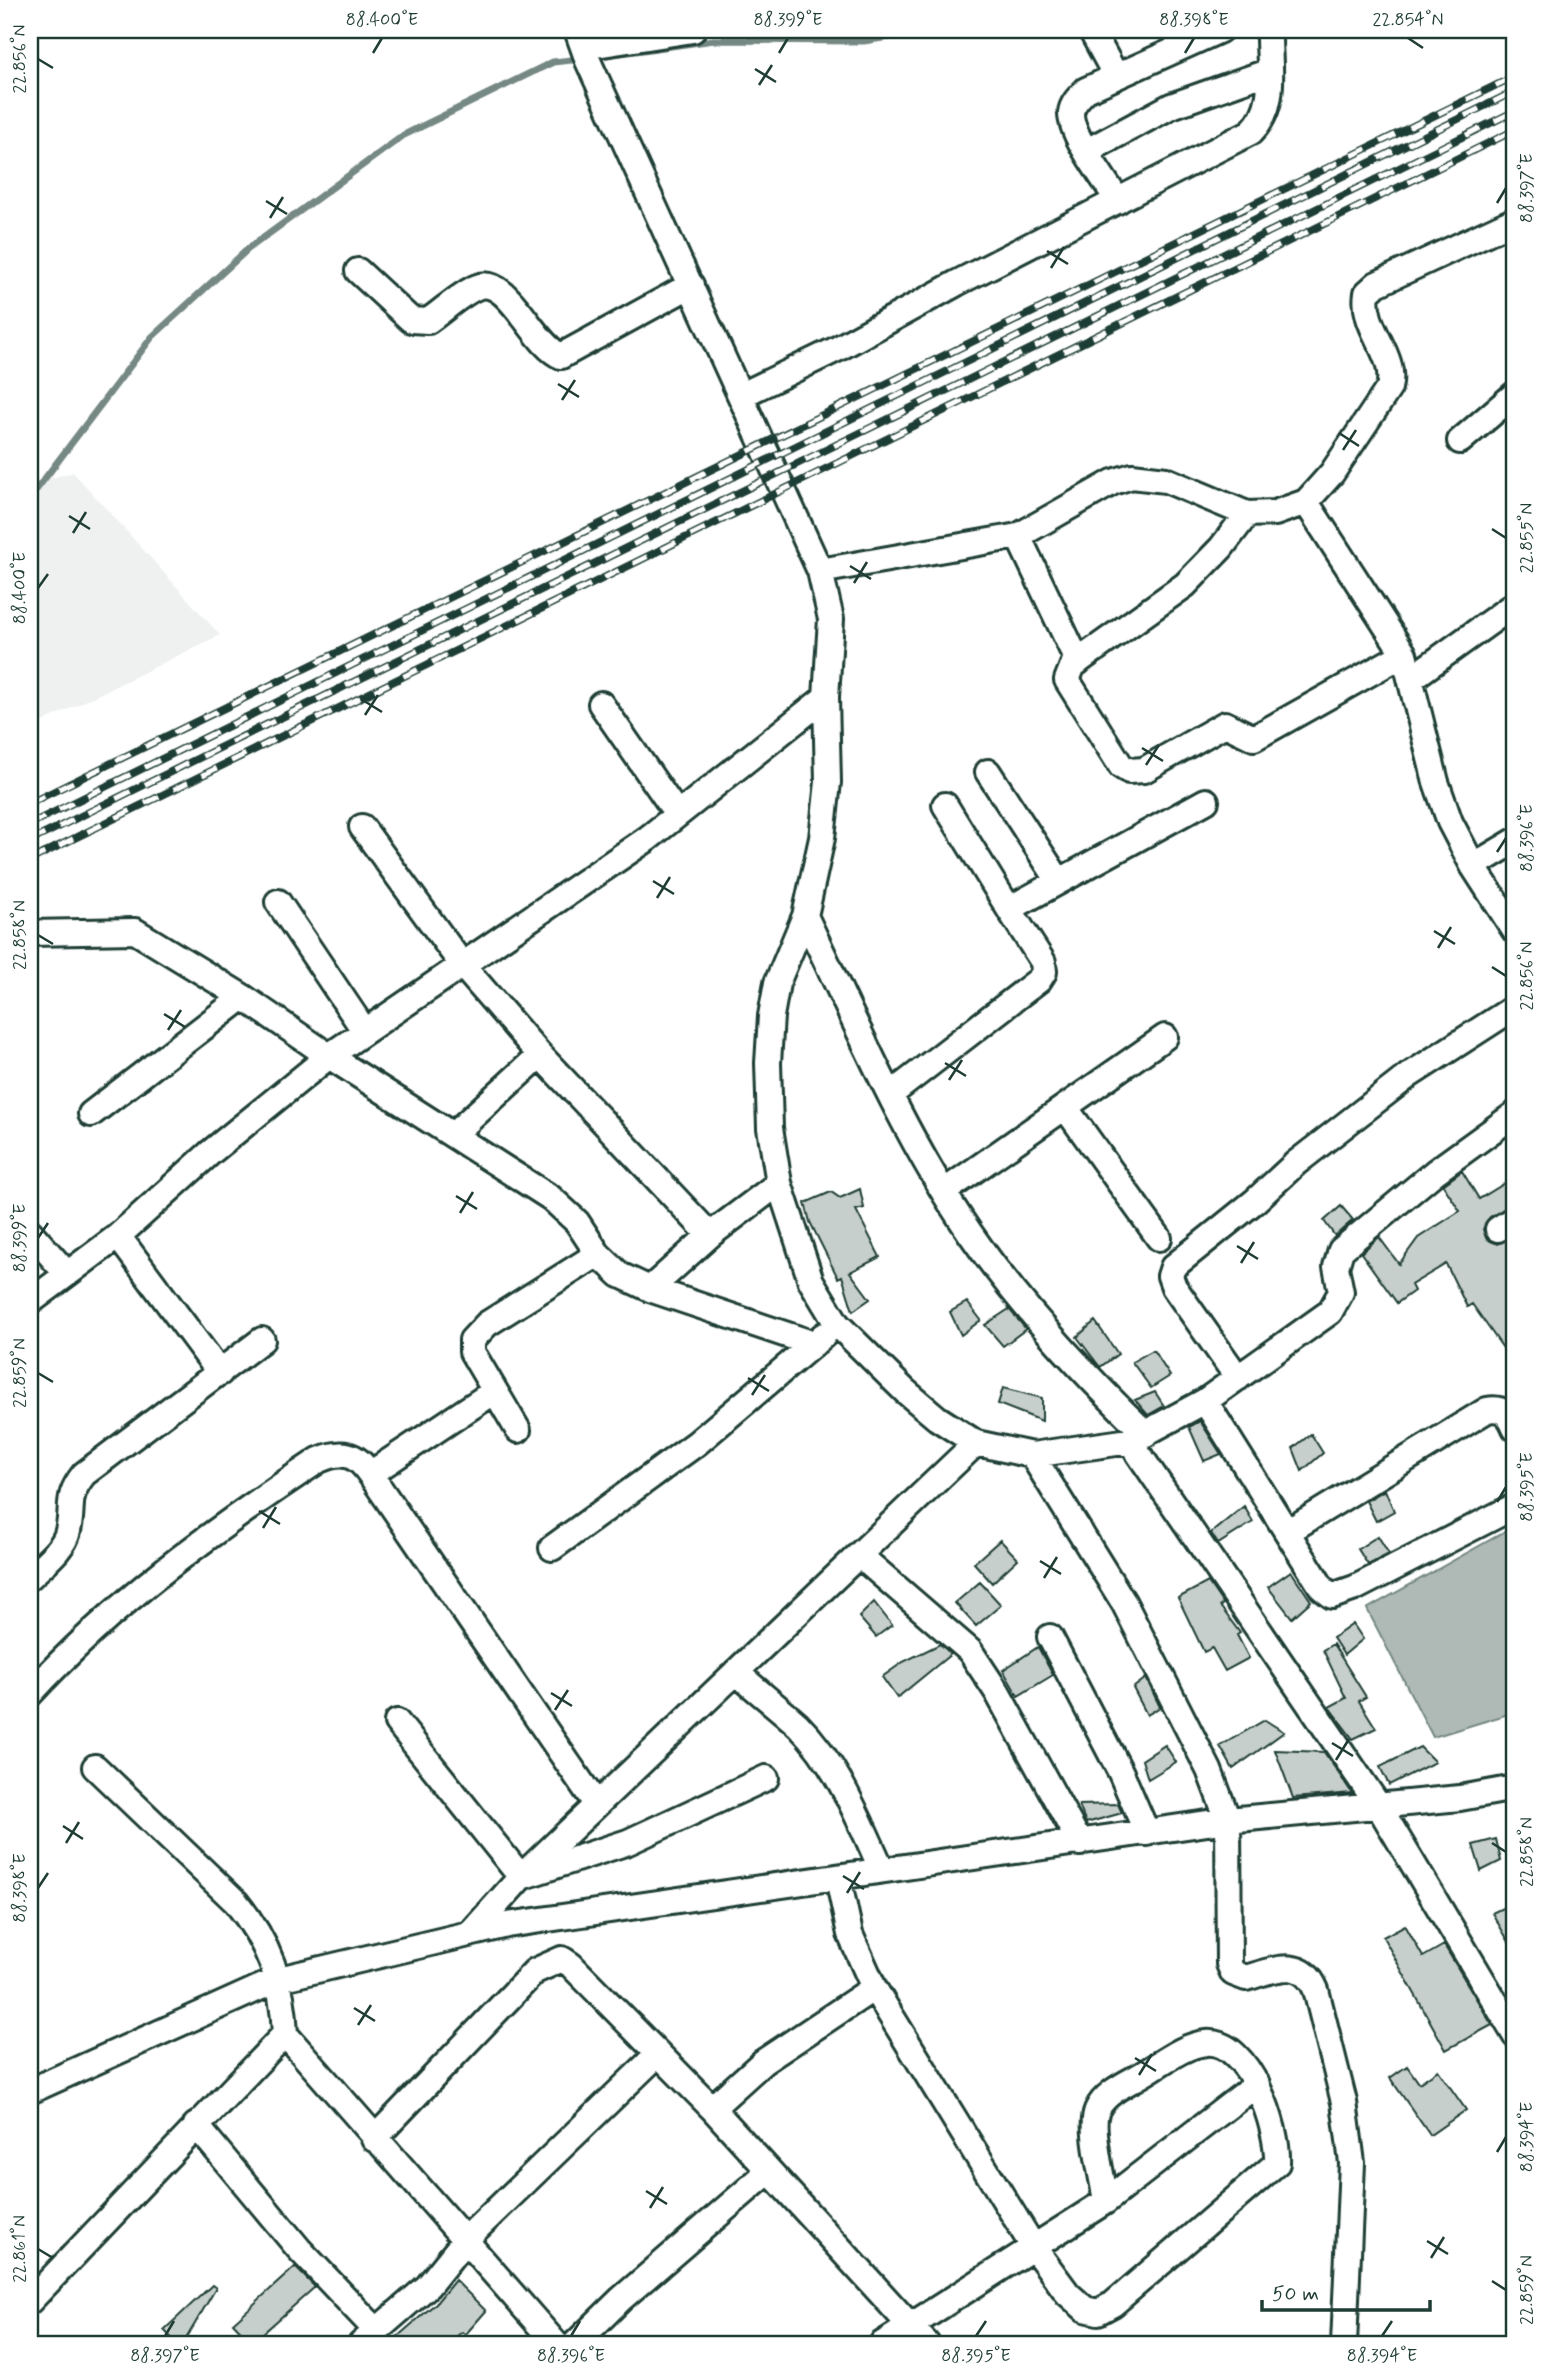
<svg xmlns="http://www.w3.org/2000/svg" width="1545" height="2374" font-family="Mynerve,sans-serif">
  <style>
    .built { fill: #eef1f0 }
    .water { fill: #afbab7; stroke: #758883; stroke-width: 2 }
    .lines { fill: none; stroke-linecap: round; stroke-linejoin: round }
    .stream { stroke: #758883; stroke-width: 7 }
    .building { fill: #c7cfcc; stroke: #1f3d34; stroke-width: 2 }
    .street-casing { stroke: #1f3d34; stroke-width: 30 }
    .street { stroke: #fff; stroke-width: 24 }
    .rail-casing { stroke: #1f3d34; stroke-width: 8 }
    .rail { stroke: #fff; stroke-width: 5; stroke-dasharray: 16; stroke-linecap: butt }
    .ticks { fill: none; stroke: #1f3d34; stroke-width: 2.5 }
    .neatline { fill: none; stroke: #1f3d34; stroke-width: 2.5 }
    .ticks-label { font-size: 18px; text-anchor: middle; fill: #1f3d34 }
  </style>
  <rect width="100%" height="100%" fill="#fff"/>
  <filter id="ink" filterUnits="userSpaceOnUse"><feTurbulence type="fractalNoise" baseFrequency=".0143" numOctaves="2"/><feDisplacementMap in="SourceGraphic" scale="14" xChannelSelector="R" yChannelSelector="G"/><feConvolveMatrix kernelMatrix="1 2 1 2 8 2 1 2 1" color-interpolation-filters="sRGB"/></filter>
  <g filter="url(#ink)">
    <path class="built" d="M73 472 220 635 30 728V484Z"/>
    <path class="water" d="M1515 1526V1712L1433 1737 1367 1609Z"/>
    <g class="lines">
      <path class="stream" d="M593 57 714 40 864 41 933 30
        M30 498 152 337 248 249 404 135 553 62 581 59"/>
    </g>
    <path class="building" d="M1462 1171 1479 1199 1515 1177V1203L1490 1217 1483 1229 1486 1238 1498 1244 1515 1236V1339L1503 1348 1472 1304 1467 1307 1446 1264 1411 1285 1414 1291 1397 1303 1361 1253 1379 1237 1399 1264 1418 1238 1460 1211 1443 1185Z
      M860 1189 864 1208 856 1210 880 1257 850 1272 870 1299 853 1311 842 1276 838 1278 810 1222 805 1203 831 1192 840 1198Z
      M1341 1206 1353 1220 1335 1236 1324 1221Z
      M967 1302 981 1320 961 1335 950 1312Z
      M1009 1309 1026 1329 1003 1346 985 1325Z
      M1095 1321 1118 1354 1100 1367 1077 1337Z
      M1153 1350 1170 1376 1151 1388 1132 1362Z
      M1003 1388 1042 1398V1421L998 1404Z
      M1155 1392 1164 1406 1148 1415 1135 1400Z
      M1200 1421 1221 1454 1204 1461 1189 1427Z
      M1311 1434 1323 1453 1302 1471 1293 1448Z
      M1385 1490 1394 1511 1376 1521 1366 1501Z
      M1244 1506 1253 1522 1218 1544 1211 1533Z
      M1378 1536 1389 1554 1368 1565 1358 1549Z
      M1000 1540 1018 1559 992 1583 974 1563Z
      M1291 1571 1311 1601 1292 1618 1268 1587Z
      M980 1582 1001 1605 976 1626 955 1603Z
      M1208 1582 1223 1604 1220 1606 1240 1633 1237 1635 1249 1658 1225 1671 1212 1648 1204 1652 1178 1598Z
      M874 1602 892 1625 876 1637 859 1617Z
      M1353 1624 1363 1639 1344 1655 1333 1638Z
      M940 1644 951 1654 897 1698 882 1677 903 1662Z
      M1333 1644 1366 1697 1359 1701 1376 1728 1353 1739 1329 1707 1346 1698 1323 1650Z
      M1038 1647 1053 1675 1018 1696 1003 1670Z
      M1146 1678 1160 1707 1147 1715 1133 1688Z
      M1265 1720 1284 1732 1233 1769 1220 1746Z
      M1165 1745 1176 1762 1148 1779 1142 1760Z
      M1420 1747 1435 1762 1389 1785 1380 1767Z
      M1275 1750 1324 1752 1352 1793 1293 1798Z
      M1118 1804 1122 1813 1086 1823 1079 1805Z
      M1496 1839 1501 1861 1481 1871 1473 1845Z
      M1515 1902V1952L1492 1913Z
      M1405 1925 1423 1957 1444 1945 1492 2025 1446 2050 1383 1937Z
      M1407 2066 1419 2083 1438 2070 1466 2110 1430 2135 1390 2078Z
      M295 2267 315 2287 252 2343 233 2323Z
      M455 2280 486 2311 465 2335 462 2332 447 2344H389L436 2303Z
      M212 2285 216 2288 183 2344H177L164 2330Z"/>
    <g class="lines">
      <defs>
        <path id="street" d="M577 30 588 61 820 571 831 619 826 697 828 782 822 838 805 916 777 983 771 1016 768 1063 770 1128 779 1183 811 1281 837 1324 905 1391 937 1418 976 1443 1032 1455 1130 1441 1378 1805 1515 2035
          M1091 30 1116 76
          M583 47 693 30
          M1087 151 1171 106 1270 71
          M1118 201C1106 181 1070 135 1071 113 1072 103 1080 96 1086 90L1220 30
          M358 271 411 320 428 321C443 311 460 294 477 287 508 274 533 345 561 356L691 285
          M742 395 837 349 957 283 1251 132C1279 105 1268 65 1269 30
          M1460 441 1515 394
          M1306 502 1404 654 1436 782 1450 822 1473 866 1515 931
          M1247 514 1221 548 1185 585 1073 665 1067 680 1121 766 1129 771 1144 770 1225 724 1254 738 1404 654
          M1018 536 1078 662
          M820 571 1018 536 1113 482 1132 476 1166 480 1247 514 1275 513 1306 502 1332 473 1389 388C1398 354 1361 329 1367 293L1377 284 1515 220
          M1412 678 1515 604
          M601 704 677 814
          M988 772 1059 881
          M945 805 1009 909
          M362 827 463 966 540 1055 710 1235
          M1473 866 1515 841
          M278 902 364 1030
          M805 916C856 1023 903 1135 970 1233 1018 1303 1085 1375 1146 1434
          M30 933 135 931 243 997 329 1056 551 1198 577 1222 598 1254 620 1275 650 1289 814 1344
          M890 1095 1039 980 1044 972 1043 962 1009 909 1206 801
          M1065 1107 1159 1238
          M91 1114 243 997
          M453 1135 540 1055
          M945 1191 1165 1037
          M1498 1229 1515 1218
          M30 1232 67 1274
          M118 1236 220 1373
          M650 1289 710 1235 779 1183
          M30 1302 118 1236 211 1152 329 1056 647 839 826 697
          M1238 1378 1174 1287 1170 1276 1173 1267 1255 1201 1296 1163 1408 1076 1515 1007
          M1205 1401 1322 1588 1332 1596 1355 1588 1515 1506
          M518 1430 472 1352V1340L487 1324 598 1254
          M1131 1441 1205 1401 1330 1312 1341 1292 1336 1267 1341 1250 1435 1172 1515 1114
          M1032 1455 1124 1603 1209 1770 1228 1820 1229 1964 1233 1973 1246 1978C1273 1970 1302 1956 1316 1990L1344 2102 1352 2163 1344 2344
          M370 1474 495 1391
          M1287 1532 1487 1410C1503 1407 1509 1414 1515 1428
          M552 1548 697 1443 824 1335
          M859 1555 970 1651 997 1692 1080 1843
          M30 1577C43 1564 64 1549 68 1531 74 1505 65 1498 84 1474L262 1340
          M1050 1637 1121 1773 1147 1833
          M736 1672C756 1690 778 1707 798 1725 838 1765 859 1820 882 1870
          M30 1694C114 1602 215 1529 319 1460 342 1450 356 1453 370 1474L596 1804
          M397 1722 521 1877 628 1842 766 1778
          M95 1767 236 1902C269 1943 283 1982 285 2034L556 2344
          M838 1878 850 1934 874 1988 1034 2248 1068 2294 1085 2309 1098 2312 1113 2304 1277 2163C1279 2129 1249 2039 1206 2043 1184 2045 1162 2063 1143 2074 1128 2083 1105 2092 1097 2110 1089 2128 1103 2180 1106 2201
          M470 1934 521 1877 976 1443
          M30 2091 279 1979 507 1925 1228 1820 1460 1798 1515 1788
          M712 2108 763 2062 874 1988
          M196 2125 299 2249 375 2329
          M374 2139 535 1971 562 1959 571 1965 712 2108 927 2344
          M30 2301 285 2034
          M361 2344 428 2286 465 2240 658 2054
          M575 2344 621 2299 769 2171
          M882 2344 1106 2201 1257 2084"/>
      </defs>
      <use href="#street" class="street-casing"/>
      <use href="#street" class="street"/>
      <defs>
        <path id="rail" d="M30 803 1515 76
          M30 824 1515 91
          M30 841 1515 111
          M30 860 1515 130"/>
      </defs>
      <use href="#rail" class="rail-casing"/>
      <use href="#rail" class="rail"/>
    </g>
  </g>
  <path class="ticks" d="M1408 38 1423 48M373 53 382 38M779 53 788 38M1185 53 1194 38M38 59 53 68M755 69 776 82M759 85 772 65M266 201 287 214M1497 203 1506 188M270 218 283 197M1047 251 1068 264M1051 268 1064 247M558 384 579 397M562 400 575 380M1339 433 1359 446M1343 450 1356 430M69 516 90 529M1492 529 1506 538M73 533 86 512M850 566 871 579M854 583 867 562M38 588 48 574M361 699 382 712M365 715 378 695M1142 748 1163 761M1146 765 1159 745M1497 852 1506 838M653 881 674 894M657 898 670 877M1434 931 1455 944M38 935 53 944M1438 948 1451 927M1492 967 1506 976M164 1014 185 1027M168 1030 181 1010M945 1063 966 1076M949 1080 962 1060M456 1196 477 1209M460 1213 473 1192M38 1238 48 1223M1237 1246 1258 1259M1241 1263 1254 1242M38 1373 53 1382M748 1378 769 1391M752 1395 765 1375M1497 1502 1506 1487M259 1511 280 1524M263 1528 276 1507M1040 1561 1061 1574M1044 1578 1057 1557M551 1693 572 1706M555 1710 568 1690M1332 1743 1353 1756M1336 1760 1349 1739M63 1826 83 1839M66 1843 79 1822M1492 1843 1506 1852M843 1876 864 1889M38 1888 48 1873M847 1893 860 1872M354 2008 375 2021M358 2025 371 2005M1135 2058 1156 2071M1139 2075 1152 2054M1497 2152 1506 2137M646 2191 667 2204M650 2208 663 2187M1427 2241 1448 2254M38 2249 53 2258M1431 2258 1444 2237M1492 2281 1506 2290M165 2336 174 2321M571 2336 580 2321M976 2336 986 2321M1382 2336 1392 2321"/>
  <rect width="1545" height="2374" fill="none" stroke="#fff" stroke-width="77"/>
  <path d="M1262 2300v10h168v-10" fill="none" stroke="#1f3d34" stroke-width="3.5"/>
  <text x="1272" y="2300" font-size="21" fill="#1f3d34" stroke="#ffffff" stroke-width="5" paint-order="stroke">50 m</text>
  <rect x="38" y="38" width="1468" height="2298" class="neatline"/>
  <g class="ticks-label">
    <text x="382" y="25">88.400°E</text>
    <text x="788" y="25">88.399°E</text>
    <text x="1194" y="25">88.398°E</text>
    <text x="1408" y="25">22.854°N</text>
    <text transform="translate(19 59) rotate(-90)" y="6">22.856°N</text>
    <text transform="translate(1526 188) rotate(-90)" y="6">88.397°E</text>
    <text transform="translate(1526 538) rotate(-90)" y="6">22.855°N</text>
    <text transform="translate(19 588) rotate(-90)" y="6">88.400°E</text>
    <text transform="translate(1526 838) rotate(-90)" y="6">88.396°E</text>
    <text transform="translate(19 935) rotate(-90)" y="6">22.858°N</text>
    <text transform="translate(1526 976) rotate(-90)" y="6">22.856°N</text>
    <text transform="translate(19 1238) rotate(-90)" y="6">88.399°E</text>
    <text transform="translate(19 1373) rotate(-90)" y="6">22.859°N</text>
    <text transform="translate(1526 1487) rotate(-90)" y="6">88.395°E</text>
    <text transform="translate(1526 1852) rotate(-90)" y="6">22.858°N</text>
    <text transform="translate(19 1888) rotate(-90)" y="6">88.398°E</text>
    <text transform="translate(1526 2137) rotate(-90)" y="6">88.394°E</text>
    <text transform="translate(19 2249) rotate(-90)" y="6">22.861°N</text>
    <text transform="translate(1526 2290) rotate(-90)" y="6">22.859°N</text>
    <text x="165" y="2361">88.397°E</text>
    <text x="571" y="2361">88.396°E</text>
    <text x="976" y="2361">88.395°E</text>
    <text x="1382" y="2361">88.394°E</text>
  </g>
</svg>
